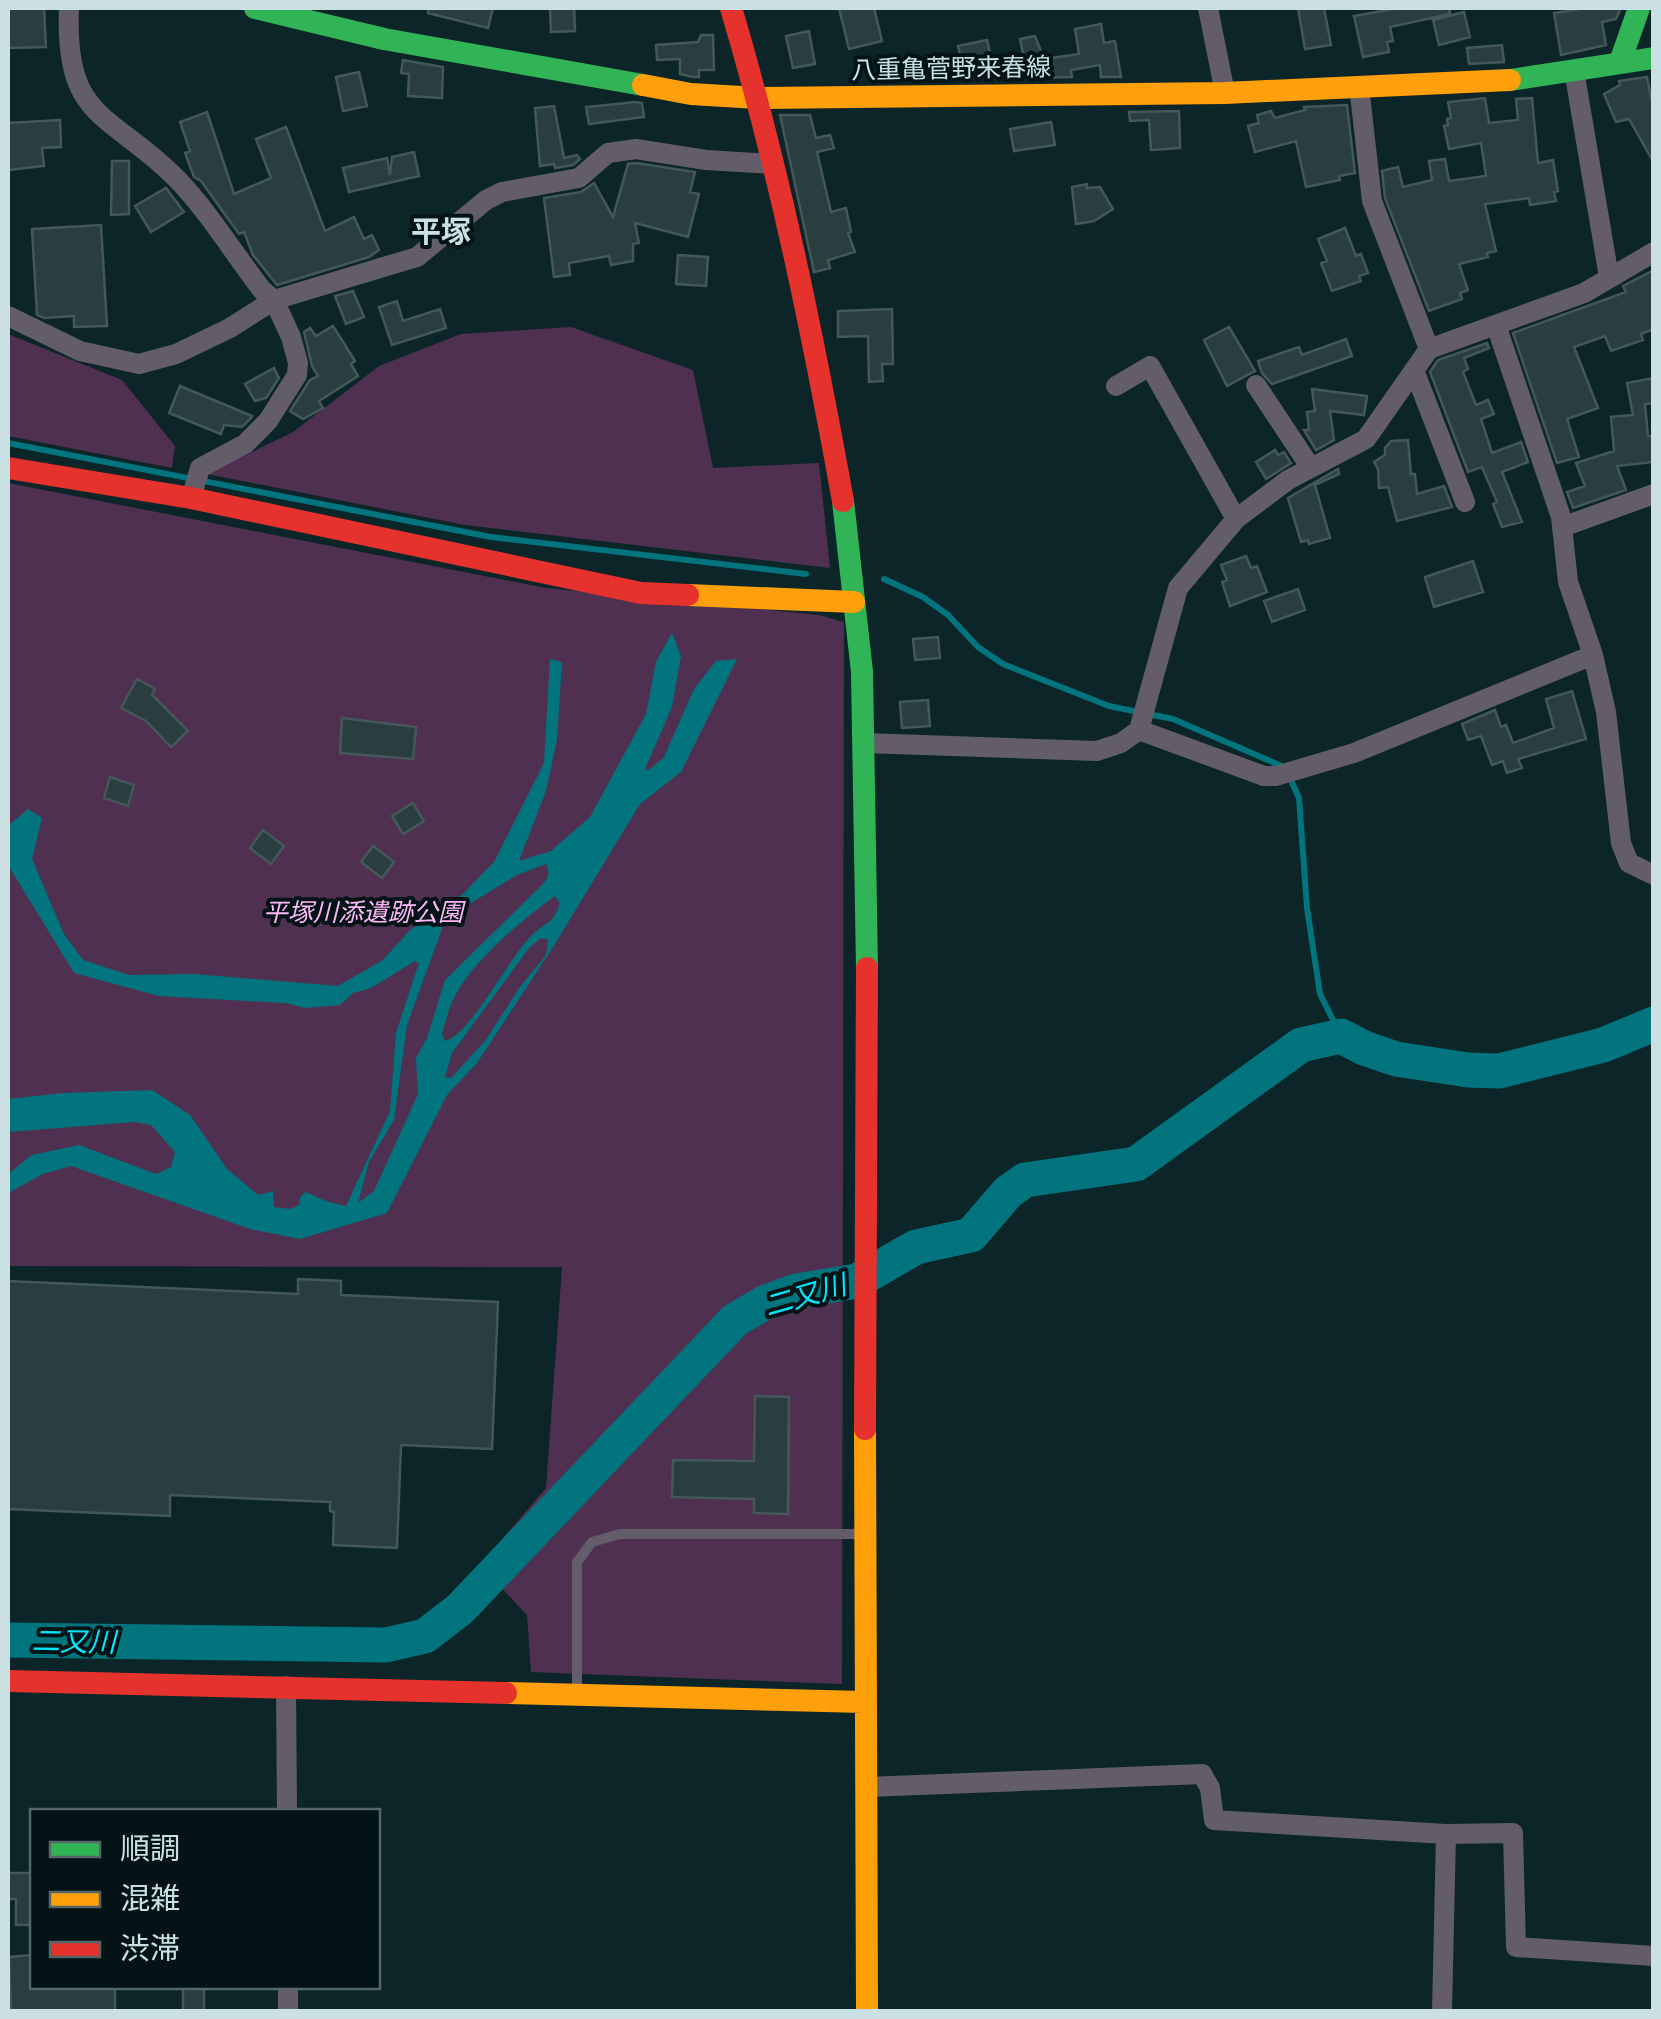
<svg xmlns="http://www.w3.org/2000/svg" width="1661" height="2019" font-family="'Noto Serif','Noto Sans JP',serif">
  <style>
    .green { fill: #4f3051 }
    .water { fill: #01747e; fill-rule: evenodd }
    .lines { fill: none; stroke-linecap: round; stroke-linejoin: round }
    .stream { stroke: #01747e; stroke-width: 6 }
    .river { stroke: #01747e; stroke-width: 35 }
    .building { fill: #2a3d3f; stroke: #44585a; stroke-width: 2.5 }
    .lane { stroke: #625d69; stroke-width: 10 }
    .street { stroke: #625d69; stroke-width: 20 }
    .fast { stroke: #30b455; stroke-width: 22 }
    .slow { stroke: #ff9f0a; stroke-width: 22 }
    .jam { stroke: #e5322d; stroke-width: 22 }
    .labels { text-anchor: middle; stroke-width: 8; stroke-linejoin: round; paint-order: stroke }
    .street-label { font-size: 25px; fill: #cae0e2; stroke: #041416 }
    .park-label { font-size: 25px; font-style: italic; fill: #ffb7f7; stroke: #041416 }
    .water-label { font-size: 28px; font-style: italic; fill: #01e7fb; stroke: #041416 }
    .quarter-label { font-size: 30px; font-weight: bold; fill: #cae0e2; stroke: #041416 }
  </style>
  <rect width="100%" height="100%" fill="#0c2528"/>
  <path class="green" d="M571 327 693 370 713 468 819 463 830 568 465 525 207 474 293 432 379 366 461 334Z
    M8 334 122 380 175 446 172 468 8 436Z
    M8 483 546 588 819 615 844 622 842 1684 531 1672 527 1615 480 1565 546 1488 562 1267 8 1266Z"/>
  <path class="water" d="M672 633 681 656 672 707 645 769 649 770 664 757 694 689 716 661 737 659 681 772 640 804 555 944 477 1063 447 1095 387 1213 300 1239 250 1229 71 1166 43 1174 8 1193V1174L32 1155 79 1145 156 1174 171 1167 175 1152 151 1125 134 1122 8 1132V1099L64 1093 152 1090 190 1115 227 1169 258 1195 273 1191 274 1207 290 1209 299 1205 300 1197 306 1192 328 1202 346 1206 390 1111 396 1033 419 963 415 961 371 988 353 993 340 1005 305 1008 285 1003 159 996 74 973 8 865V826L28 809 42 818 32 859 64 934 83 960 129 975 194 974 338 986 383 960 410 930 453 904 494 862 544 763 550 659 562 662 557 740 546 791 519 861 551 851 590 817 646 714 656 662ZM546 864 549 873 545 882 445 980 427 1038 416 1058 418 1094 374 1191 358 1203 369 1162 394 1120 407 1025 446 918 517 875ZM555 896 560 903C552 927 545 921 530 937 509 958 470 1035 445 1041L442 1033C446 1021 449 1007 455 996 474 960 522 920 555 896ZM541 938 548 940 546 955 520 987 485 1041 451 1078 445 1077 452 1053 529 948Z"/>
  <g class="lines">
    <path class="stream" d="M8 443 491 537 806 574
      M884 579 923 597 948 615 978 647 1003 664 1109 706 1173 719 1284 767
      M1290 778 1299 798 1307 908 1320 994 1341 1036"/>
    <path class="river" d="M8 1640 386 1645 425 1636 460 1609 735 1320 764 1303 796 1291 857 1281 916 1247 971 1235 1008 1192 1025 1180 1136 1164 1301 1045 1341 1036 1364 1048 1396 1059 1468 1070 1499 1071 1603 1045 1654 1024"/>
  </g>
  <path class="building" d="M8 8H44L46 47 8 48Z
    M429 8H493L488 28 428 13Z
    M550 8H574L575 31 551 32Z
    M839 8H874L882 41 849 49Z
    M1298 8H1324L1331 45 1305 49Z
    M1399 8H1449L1450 14 1390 27 1393 41 1387 42 1389 52 1363 57 1354 16Z
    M1587 8H1621L1616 19 1602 22 1606 45 1561 55 1554 13Z
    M1464 12 1470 37 1439 45 1433 20Z
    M1101 24 1104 43 1115 41 1121 77H1101L1100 65 1071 70 1072 77 1028 78 1020 39 1035 36 1044 59 1079 54 1075 29Z
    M809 31 815 64 793 68 786 36Z
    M701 35H713L714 70H699V77H693L680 74V59L657 60 656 45 698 42Z
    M987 40 996 78H966L958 46Z
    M1502 45 1504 62 1469 64 1467 48Z
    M403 60 443 67 442 98 408 96 409 74 401 73Z
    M359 72 367 106 343 111 336 77Z
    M1647 77 1654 113V163L1629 119 1616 122 1604 94 1620 85 1619 81Z
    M1485 98 1489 123 1518 120 1516 99 1532 98 1538 163 1553 160 1558 191 1554 192 1556 201 1530 205 1529 198 1485 204 1496 251 1487 253 1488 257 1459 264 1468 290 1460 293 1462 299 1429 311 1385 198 1382 171 1398 167 1403 187 1432 180 1429 161 1445 159 1449 181 1486 176 1481 143 1449 149 1444 126 1448 125 1447 119 1451 118 1448 102Z
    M635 102 642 103 644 117 589 124 586 107Z
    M1347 105 1355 173 1339 176 1340 180 1306 187 1296 141 1255 152 1248 126 1259 123 1257 115 1271 111 1275 118 1305 110 1304 107Z
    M554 106 564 158 577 155 580 159 573 165 555 168 554 164 540 166 535 108Z
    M1179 111 1180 148 1151 150 1149 120 1130 121 1129 112Z
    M207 112 234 194 271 178 256 139 286 127 325 231 354 217 364 239 372 235 379 250 369 257 277 285 253 255 244 232 239 234 201 181 194 177 185 153 190 151 180 122Z
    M780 115H810L816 138 830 135 834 148 817 152 831 212 846 208 851 232 848 233 855 252 828 260 830 268 814 272Z
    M60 120 61 147 42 148 44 166 8 170V123Z
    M1051 122 1055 145 1014 151 1010 129Z
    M414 152 419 176 349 192 343 168 387 158 390 175 392 157Z
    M112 161H129V214L111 215Z
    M636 163 695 172 690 192 699 194 688 237 635 223 639 243 633 244V261L611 265 609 256 569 263 570 275 554 277 544 198 581 192 594 183 613 217 628 164Z
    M1087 184V188L1100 187 1113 209 1094 221 1076 224 1072 187Z
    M166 188 184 212 151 232 135 206Z
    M101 225 107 326 74 327V316L44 318 37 315 32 229Z
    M1345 228 1356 256 1361 254 1368 273 1359 276 1361 281 1332 291 1321 263 1327 261 1318 239Z
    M678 255 708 257 706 286 676 284Z
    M1654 270V329L1641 334 1643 340 1611 351 1605 336 1574 347 1598 408 1567 419 1579 457 1557 463 1513 333 1626 292 1623 286Z
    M353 291 364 317 346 324 335 296Z
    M397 301 403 321 440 309 446 328 392 345 379 307Z
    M892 309 893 364H882L883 381 869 382 868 336 838 337V311Z
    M333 326 355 361 351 364 358 376 319 401 323 408 303 419 290 411 310 380 318 376 312 366 304 332 310 328 316 336Z
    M1229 327 1255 371 1227 386 1204 340Z
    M1346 339 1352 356 1272 384 1262 373 1258 361 1299 347 1302 355Z
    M1487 343 1489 348 1464 358 1468 369 1463 372 1476 405 1488 400 1494 414 1481 419 1492 453 1521 442 1528 462 1502 472 1522 522 1502 527 1493 504 1497 502 1482 467 1468 472 1430 372 1438 360Z
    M274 368 279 378 266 398 255 401 245 384Z
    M1654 378V403L1645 404 1648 436H1654V462L1617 466 1626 490 1573 508 1567 492 1585 486 1576 463 1614 451 1611 417 1633 415 1627 383Z
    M180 386 252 416 251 418 242 427 224 425 221 434 169 413Z
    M1312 389 1367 396 1364 415 1330 411 1334 440 1316 450 1304 430H1309L1307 412 1315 411Z
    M1408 440 1411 474H1415L1417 494 1444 486 1452 507 1397 521 1388 487 1379 488 1378 469 1374 462 1385 455V448L1391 441Z
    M1275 450 1278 455 1284 452 1291 463 1266 479 1256 462Z
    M1338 469 1339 474 1315 485 1330 538 1309 544 1308 540 1301 542 1288 498Z
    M1246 556 1251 568 1257 566 1267 592 1230 606 1222 582 1227 580 1221 565Z
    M1473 561 1483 592 1434 607 1425 577Z
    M1298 589 1305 610 1272 622 1264 601Z
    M938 637 940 658 915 660 913 639Z
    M137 679 155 689 152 695 188 731 171 747 146 721 121 708Z
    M1572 691 1586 739 1518 759 1522 768 1507 773 1503 761 1492 765 1481 736 1468 740 1462 724 1495 710 1501 727 1506 725 1513 743 1554 728 1546 699Z
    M928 700 930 726 902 728 900 702Z
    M342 718 416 727 413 759 340 753Z
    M110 777 134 785 128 806 104 798Z
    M413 803 424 821 403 834 392 816Z
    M263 830 284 846 271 864 250 848Z
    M373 846 394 862 382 878 361 862Z
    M298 1279 341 1281V1295L498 1302 492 1449 401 1445 397 1548 333 1545 334 1512 330 1511V1502L170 1495V1516L8 1509V1281L298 1294Z
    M755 1396 789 1397 788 1514 754 1513V1499L672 1497 673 1460 754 1461Z
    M8 1873H32V1925H16V1899H8Z
    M32 1955V1986H115V2011L11 2012 9 1957Z
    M183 1986H204V2011H183Z"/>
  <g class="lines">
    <path class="lane" d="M577 1693V1562L592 1542 620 1534H863"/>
    <path class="street" d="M69 8C64 122 111 112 177 179 208 211 235 255 262 290L274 300 417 257 486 200 502 192 579 178 608 153 636 149 706 160 771 164
      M1208 8 1225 93
      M1574 70 1609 277
      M1359 86 1372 201 1429 349
      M8 316 80 351 139 364 176 354 230 328 274 300 291 337 298 363 297 375 268 421 245 444 200 468 191 498
      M1496 325 1561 517 1568 582 1593 655 1606 712 1621 843 1629 863 1654 875
      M1414 370 1465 502
      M1256 385 1311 468
      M1116 386 1150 366 1236 519
      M1562 527 1654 494
      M1139 730 1264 776H1276L1354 753 1593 655
      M864 743 1097 751 1121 743 1139 730 1178 588 1236 519 1288 480 1366 439 1429 349 1584 293 1654 252
      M286 1686 287 1812
      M866 1787 1202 1774 1210 1788 1214 1820 1446 1834 1513 1833 1516 1947 1654 1956
      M288 1986V2012
      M1442 2012 1446 1834"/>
    <path class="fast" d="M255 8 384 39 643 85
      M1620 62 1639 8
      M1510 80 1654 58
      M843 501 862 672 867 968"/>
    <path class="slow" d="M643 85 691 94 758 98 1225 93 1510 80
      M688 595 854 602
      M865 1429 867 2012
      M506 1693 864 1702"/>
    <path class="jam" d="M731 8C779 169 813 335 843 501
      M8 468 191 498 641 593 688 595
      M865 1429 867 968
      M8 1681 506 1693"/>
  </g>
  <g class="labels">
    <g class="street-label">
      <text transform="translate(951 68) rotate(-1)" y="9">八重亀菅野来春線</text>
    </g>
    <g class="park-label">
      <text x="363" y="921">平塚川添遺跡公園</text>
    </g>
    <g class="water-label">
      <text transform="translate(805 1295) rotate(-16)" y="10">二又川</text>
      <text transform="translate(74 1641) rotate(1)" y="10">二又川</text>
    </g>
    <g class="quarter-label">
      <text x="441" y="242">平塚</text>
    </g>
  </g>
  <rect width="1661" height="2019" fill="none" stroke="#cae0e2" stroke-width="20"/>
  <rect x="30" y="1809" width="350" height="180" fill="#041416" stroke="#536668" stroke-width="2.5"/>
  <rect x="50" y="1842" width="50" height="15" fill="#30b455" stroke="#536668" stroke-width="2.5"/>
  <text x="120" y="1859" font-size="30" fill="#cae0e2">順調</text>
  <rect x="50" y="1892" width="50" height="15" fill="#ff9f0a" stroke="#536668" stroke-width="2.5"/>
  <text x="120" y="1909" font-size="30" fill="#cae0e2">混雑</text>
  <rect x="50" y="1942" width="50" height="15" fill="#e5322d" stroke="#536668" stroke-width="2.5"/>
  <text x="120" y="1959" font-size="30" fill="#cae0e2">渋滞</text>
</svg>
